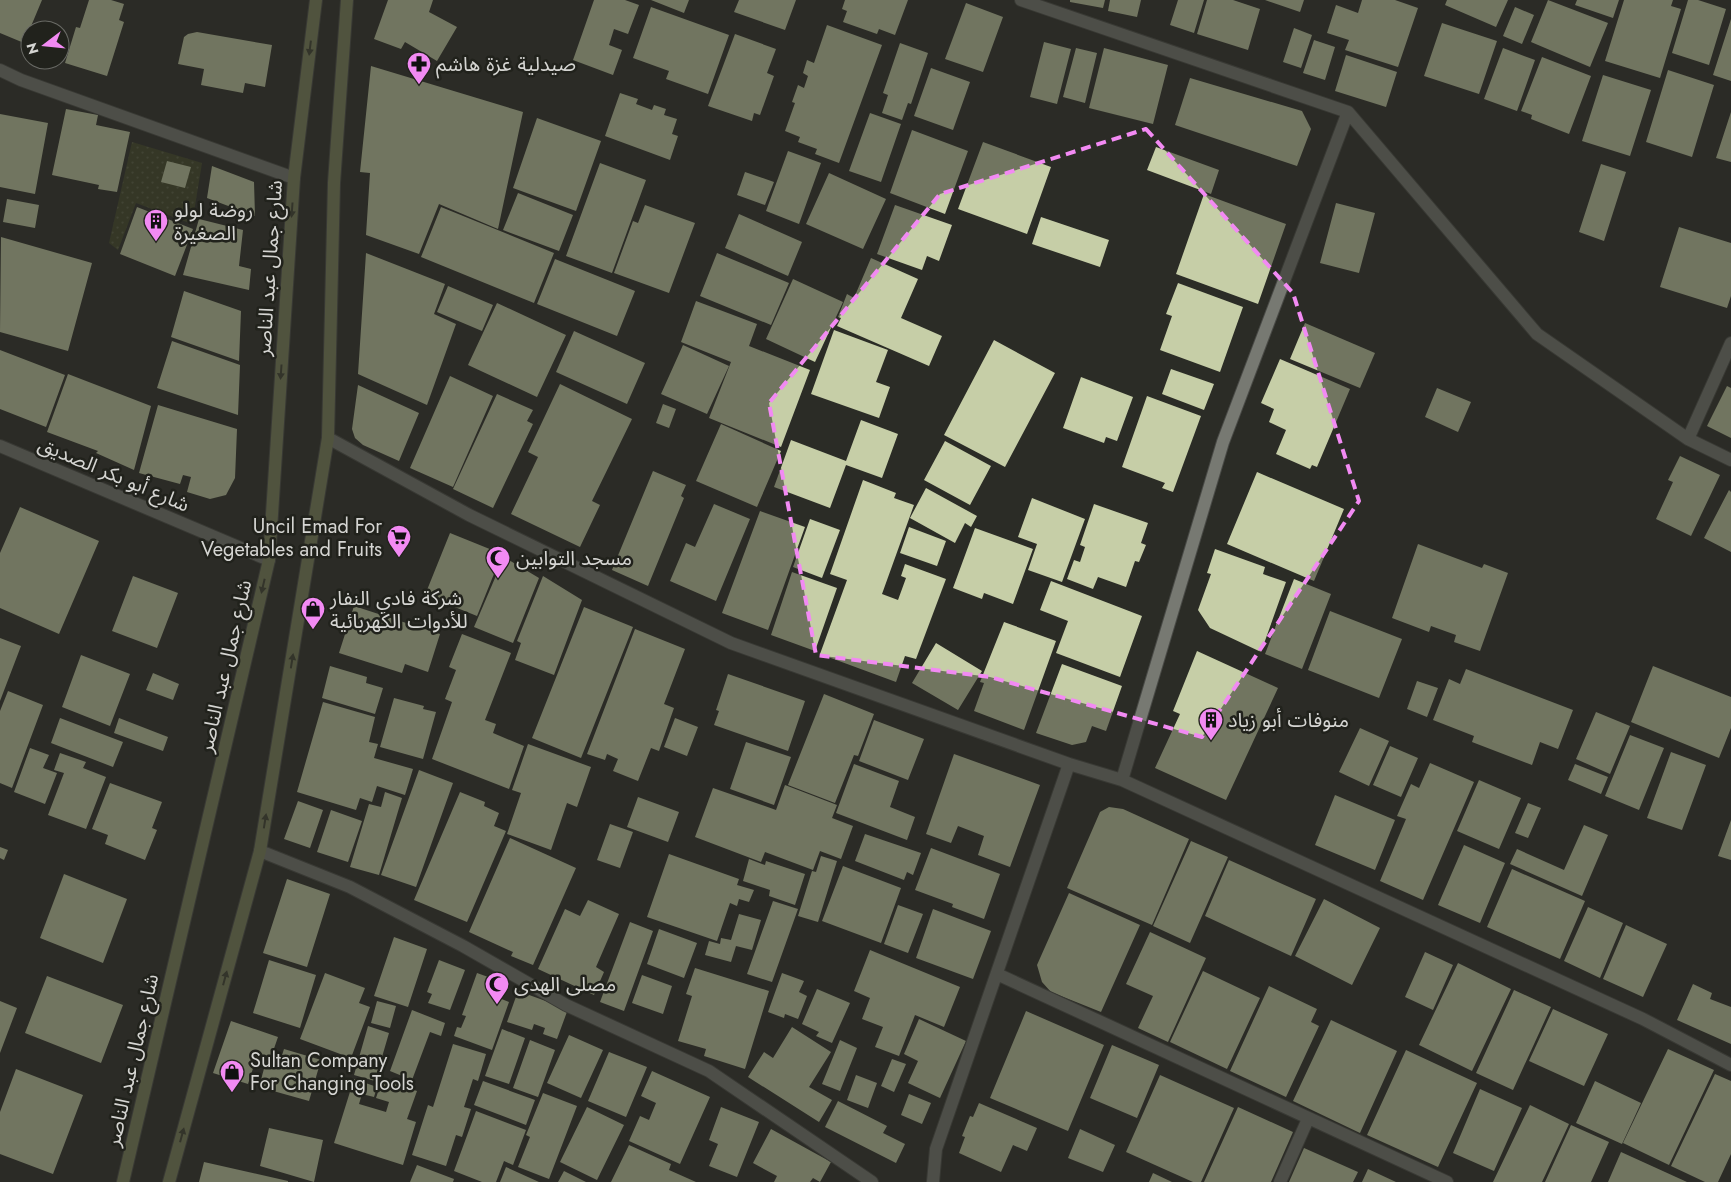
<svg xmlns="http://www.w3.org/2000/svg" width="1731" height="1182" font-family="Jost,'Noto Sans Arabic',sans-serif">
  <style>
    .green { fill: url(#green-dots) }
    .building { fill: #c6cea7 }
    .lines { fill: none; stroke-linecap: round; stroke-linejoin: round }
    .street-casing { stroke: #494a46; stroke-width: 14 }
    .secondary-casing { stroke: #494a46; stroke-width: 14 }
    .street { stroke: #777972; stroke-width: 12 }
    .secondary { stroke: #7d835c; stroke-width: 12 }
    .oneway { fill: #3d3f2f }
    .marked { fill: none; stroke: #f28af3; stroke-width: 4; stroke-dasharray: 10 6; stroke-linejoin: round }
    .labels { text-anchor: middle; stroke-width: 5; stroke-linejoin: round; paint-order: stroke }
    .poi-label { font-size: 20px; fill: #d5d5d2; stroke: #21221c; text-anchor: start }
    .street-label { font-size: 20px; fill: #d5d5d2; stroke: #21221c }
  </style>
  <defs>
    <pattern id="green-dots" width="8" height="8" patternUnits="userSpaceOnUse" patternTransform="scale(1.25)"><rect width="8" height="8" fill="#414626"/><path d="M2 2h.1M6 6h.1" fill="none" stroke="#5c6045" stroke-width="1.8" stroke-linecap="round"/></pattern>
  </defs>
  <rect width="100%" height="100%" fill="#2b2c26"/>
  <path class="green" d="M132 142 202 163 192 224 136 203 118 250 109 243Z"/>
  <path class="building" d="M0 0H42L24 43 0 33Z
    M89 0H111L124 4 119 20 124 22 107 76 65 63 76 27 80 28Z
    M388 0H433L429 12 457 27 437 61 405 42 401 49 374 39Z
    M594 0H625L639 5 628 34 614 29 609 45 622 50 613 75 573 60Z
    M651 0H689L684 13Z
    M739 0H796L785 30 734 12Z
    M845 0H908L895 35 879 29 877 34 843 22 847 11 842 9Z
    M1070 0H1105L1103 8 1070 2Z
    M1110 0H1141L1137 17 1108 11Z
    M1178 0H1204L1194 33 1170 25Z
    M1207 0H1233L1260 9 1248 50 1197 34Z
    M1265 0H1304L1300 12Z
    M1362 0H1395L1418 8 1398 67 1345 50 1349 40 1327 33 1336 5 1358 13Z
    M1447 0H1508L1496 27 1445 5Z
    M1548 0 1608 23 1590 67 1531 42Z
    M1577 0H1619L1613 18 1575 5Z
    M1624 0H1673L1671 6 1681 9 1660 78 1605 61Z
    M1688 0H1698L1726 9 1709 65 1672 53Z
    M966 3 1003 17 983 72 945 59Z
    M651 7 729 35 708 94 666 79 669 71 633 58Z
    M1515 7 1534 15 1522 44 1503 36Z
    M1731 19V81L1713 75Z
    M1442 23 1497 41 1479 94 1424 76Z
    M827 25 882 45 839 163 815 154 817 149 798 142 800 137 785 131 795 103 792 102 798 85 804 88 808 76 803 73 807 60 814 63Z
    M1294 28 1312 35 1301 68 1283 62Z
    M197 32 272 45 265 87 245 83 243 93 201 85 204 69 178 64 184 37 188 34Z
    M735 34 776 49 767 73 774 76 760 115 754 113 752 121 708 106Z
    M1314 40 1335 47 1325 80 1303 73Z
    M1044 42 1071 49 1057 104 1030 97Z
    M900 43 928 53 911 104 908 103 902 120 882 113 888 95 883 93Z
    M1076 48 1097 53 1085 103 1063 97Z
    M1104 48 1168 65 1153 124 1089 108Z
    M1503 48 1535 60 1517 111 1484 99Z
    M1346 55 1397 72 1386 107 1335 91Z
    M1542 57 1591 76 1569 134 1531 119 1532 115 1521 111Z
    M371 66 523 112 498 229 439 204 419 254 366 235 370 173 360 172Z
    M931 68 970 82 953 130 914 116Z
    M1668 70 1714 85 1692 157 1646 142Z
    M1603 75 1651 90 1630 156 1582 141Z
    M1190 78 1302 111 1311 129 1297 166 1175 125Z
    M620 93 638 99 636 104 652 110 654 105 666 109 664 115 677 119 672 134 678 136 670 160 605 136Z
    M66 109 98 115 96 125 130 132 117 192 98 189 99 185 52 175Z
    M1731 112V162L1716 158Z
    M870 113 901 124 881 182 849 171Z
    M0 114 48 123 35 194 0 187Z
    M537 118 601 141 576 211 513 188Z
    M912 130 968 151 945 214 890 193Z
    M983 142 1051 167 1027 234 958 209Z
    M1156 147 1219 170 1211 194 1147 170Z
    M788 151 821 163 799 224 766 211Z
    M167 161 191 167 185 188 161 182Z
    M600 163 646 180 612 273 566 256Z
    M1601 164 1626 172 1604 241 1579 232Z
    M212 166 254 182 255 216 207 198Z
    M745 172 774 182 765 205 737 195Z
    M829 173 886 199 863 249 806 224Z
    M518 193 573 215 559 251 503 230Z
    M1204 194 1286 224 1258 304 1176 274Z
    M7 199 39 205 35 228 3 222Z
    M1336 203 1375 213 1359 273 1320 263Z
    M645 205 695 223 669 293 614 273 633 221 638 223Z
    M895 205 952 225 939 261 927 256 922 270 877 254Z
    M137 207 193 229 175 276 120 254Z
    M441 207 554 253 534 303 421 257Z
    M739 214 802 242 788 276 725 248Z
    M1041 217 1109 240 1100 267 1032 244Z
    M199 219 243 230 239 266 251 269 249 290 183 275Z
    M1679 227 1731 243V296L1727 308 1660 287Z
    M1 237 92 263 68 351 0 332Z
    M366 253 445 284 434 314 456 324 427 405 358 374Z
    M717 253 789 283 771 325 700 296Z
    M871 258 918 279 901 318 942 336 929 366 837 326 841 318 838 317 847 294 854 298Z
    M555 259 635 291 617 336 537 304Z
    M793 279 843 302 815 362 766 339Z
    M1178 283 1243 307 1220 372 1160 350 1172 316 1166 314Z
    M448 286 493 305 482 331 437 312Z
    M184 291 241 311 239 361 171 337Z
    M696 301 757 324 749 346 810 370 781 447 709 418 731 362 681 342Z
    M497 303 566 335 537 397 468 365Z
    M1305 323 1375 353 1360 388 1290 359Z
    M834 330 888 350 876 382 890 387 879 418 811 394Z
    M574 331 645 363 627 404 556 372Z
    M994 340 1055 373 1005 467 944 435Z
    M172 341 240 365 238 415 157 388Z
    M683 345 729 366 707 414 661 394Z
    M0 350 65 375 46 427 0 409Z
    M1280 359 1350 389 1317 467 1312 465 1310 469 1276 454 1286 430 1269 422 1274 409 1261 403Z
    M1171 369 1214 384 1204 410 1162 394Z
    M68 374 151 406 134 470 96 453 98 451 47 432Z
    M450 376 493 396 453 487 410 468Z
    M1081 377 1133 397 1117 441 1106 437 1104 443 1063 428Z
    M560 384 632 419 592 501 600 505 580 547 511 514 538 457 528 452Z
    M358 385 419 413 399 461 363 445 355 438 352 429Z
    M1727 386 1731 388V438L1707 426Z
    M1437 388 1471 402 1458 432 1425 417Z
    M497 394 533 410 527 421 533 424 493 508 453 489Z
    M1147 396 1201 416 1173 492 1162 488 1165 483 1122 467Z
    M663 404 676 409 669 428 656 423Z
    M158 405 237 429 235 478 226 495 210 499 187 492 191 477 183 475 180 484 139 473Z
    M861 420 898 434 882 478 846 465 830 508 774 487 791 440 846 461Z
    M721 424 781 451 757 507 696 481Z
    M945 441 991 466 970 505 924 480Z
    M1680 456 1720 475 1691 536 1656 519 1673 482 1668 480Z
    M653 471 686 485 681 496 684 498 648 586 612 570Z
    M1257 472 1344 509 1314 581 1227 544Z
    M863 480 896 493 894 498 914 505 882 594 898 600 906 578 901 576 905 564 946 579 916 659 905 656 896 682 820 654 847 580 830 574Z
    M926 488 977 516 971 527 965 523 955 543 910 518Z
    M1729 490 1731 492V552L1704 538Z
    M1032 498 1085 519 1062 582 1028 570 1037 544 1018 537Z
    M714 504 750 519 716 601 670 581 686 543 695 547Z
    M1094 504 1148 523 1141 543 1146 545 1139 562 1135 561 1126 587 1098 577 1093 589 1067 579 1074 560 1080 562 1085 547 1080 545Z
    M20 507 99 541 59 634 0 608V553Z
    M760 511 805 527 768 630 722 613Z
    M810 519 840 530 822 578 793 567Z
    M909 527 946 541 937 566 900 553Z
    M975 528 1033 549 1013 604 984 593 982 599 953 588Z
    M450 533 502 554 477 616 425 595Z
    M1418 544 1482 568 1484 564 1508 573 1480 651 1454 642 1456 635 1431 626 1429 632 1392 618Z
    M1215 549 1265 567 1263 574 1286 582 1261 652 1210 628 1198 610 1211 574 1207 573Z
    M504 557 539 578 513 643 474 627Z
    M792 572 837 588 815 651 771 635Z
    M133 576 178 593 157 648 112 631Z
    M543 576 582 600 554 675 515 660 521 643 517 641Z
    M1294 579 1331 594 1302 669 1265 654Z
    M1051 581 1142 616 1120 677 1056 653 1068 621 1040 610Z
    M354 606 440 634 428 672 405 664 402 673 339 653Z
    M584 607 633 627 581 758 532 738Z
    M1330 611 1402 639 1379 698 1308 670Z
    M1004 622 1056 641 1024 730 974 711 984 683 980 682Z
    M635 629 685 649 664 704 674 708 659 751 651 748 638 781 613 771 618 759 607 754 605 760 587 754Z
    M462 634 511 653 485 720 496 724 493 733 524 746 509 789 432 759 452 702 445 699 456 670 449 667Z
    M0 638 21 646 0 701Z
    M936 643 982 671 958 710 912 683Z
    M1197 651 1278 688 1226 800 1155 768 1180 714 1173 711Z
    M81 655 130 674 110 726 62 707Z
    M1062 664 1122 686 1106 731 1092 726 1086 742 1072 745 1036 733Z
    M330 666 367 677 366 683 383 688 375 714 322 698Z
    M1653 666 1731 697V728L1719 758 1631 722Z
    M1466 669 1573 710 1558 749 1540 742 1532 765 1472 742 1474 736 1433 720 1449 679 1460 684Z
    M153 673 179 684 173 700 146 690Z
    M728 674 805 701 788 751 714 725 719 711 716 710Z
    M1417 681 1438 688 1427 717 1407 709Z
    M8 691 43 705 12 788 0 783V711Z
    M824 694 874 714 858 756 854 755 835 803 788 785Z
    M394 698 424 706 423 709 436 712 423 759 380 747Z
    M323 702 375 717 369 742 378 744 374 758 413 769 405 795 377 786 372 802 360 798 356 810 297 792Z
    M1596 712 1630 726 1610 774 1576 759Z
    M60 718 123 742 113 767 51 743Z
    M119 718 168 737 163 751 114 733Z
    M675 718 698 727 687 756 664 747Z
    M874 720 924 739 908 780 859 761Z
    M1360 728 1389 741 1369 786 1339 772Z
    M1630 735 1664 748 1639 810 1605 796Z
    M746 742 791 757 774 805 730 789Z
    M528 744 591 767 577 807 567 803 551 850 507 834 521 793 512 790Z
    M1390 746 1418 758 1401 797 1373 785Z
    M30 748 49 755 43 768 57 773 45 804 14 792Z
    M1671 752 1706 765 1682 830 1647 818Z
    M60 753 86 762 83 768 106 777 86 829 48 815 64 773 54 770Z
    M954 754 1040 785 1010 867 978 855 984 836 958 826 951 843 926 834Z
    M1430 763 1474 782 1423 900 1380 881 1406 819 1397 816 1411 784 1419 788Z
    M854 764 899 781 890 807 915 817 907 840 836 813Z
    M1575 764 1608 777 1601 794 1568 780Z
    M419 770 453 783 416 887 381 875Z
    M1479 780 1521 798 1499 849 1457 831Z
    M110 783 162 802 152 828 157 830 145 860 105 844 108 835 92 829Z
    M785 785 837 805 832 818 853 826 841 859 820 851 813 870 765 852 761 862 695 837 713 788 776 810Z
    M385 792 402 798 379 875 350 867 369 804 381 807Z
    M460 792 485 802 484 806 499 813 494 826 506 831 467 922 414 900Z
    M1335 795 1395 820 1375 870 1315 845Z
    M638 797 679 812 668 842 627 827Z
    M298 801 323 810 310 848 284 839Z
    M1528 803 1541 808 1528 838 1515 833Z
    M1109 807 1123 809 1189 839 1152 925 1067 888 1100 812Z
    M331 810 362 821 348 862 317 852Z
    M1731 820V860L1718 856Z
    M610 824 633 832 620 868 597 860Z
    M1584 825 1608 835 1582 896 1510 864 1517 849 1564 870Z
    M865 834 921 853 913 875 907 872 904 880 855 861Z
    M510 838 576 868 533 965 511 956 513 952 469 932Z
    M1191 841 1228 857 1190 943 1153 926Z
    M1464 845 1505 863 1480 923 1438 905Z
    M0 847 8 850 4 860 0 858Z
    M931 848 1000 874 984 919 952 907 953 904 915 890Z
    M669 854 739 879 737 885 754 890 749 902 739 899 737 906 730 903 717 941 647 917Z
    M821 856 837 861 818 922 798 916 812 871 816 872Z
    M749 859 765 865 766 861 805 874 795 905 769 896 770 890 743 881Z
    M1229 860 1316 899 1291 956 1205 916Z
    M843 866 901 888 881 943 822 921Z
    M1512 869 1585 901 1560 959 1487 927Z
    M64 874 127 899 103 963 40 938Z
    M287 879 330 894 307 967 263 953Z
    M1069 893 1140 925 1101 1012 1051 992 1042 982 1037 965Z
    M1324 899 1380 928 1352 985 1295 956Z
    M588 900 619 914 596 967 604 972 594 995 538 969 565 909 580 916Z
    M773 901 798 909 772 982 747 974Z
    M898 905 923 914 908 953 884 944Z
    M1588 907 1623 923 1600 978 1564 961Z
    M933 909 991 931 973 979 916 958Z
    M739 914 761 920 752 950 736 946 731 962 705 955 709 941 720 944 721 938 731 940Z
    M630 922 653 931 624 1011 600 1002Z
    M1626 925 1667 944 1643 997 1603 979Z
    M659 929 697 943 684 978 647 964Z
    M1150 932 1206 958 1168 1042 1138 1028 1153 996 1126 984Z
    M394 937 427 949 408 1007 374 996Z
    M870 950 960 987 944 1027 915 1015 899 1056 875 1047 883 1027 862 1019 870 998 854 991Z
    M1425 952 1453 965 1433 1010 1405 997Z
    M269 960 316 975 300 1028 253 1013Z
    M439 960 465 970 450 1010 428 1003 432 994 427 992Z
    M1458 963 1511 989 1472 1071 1419 1045Z
    M695 968 769 991 745 1069 704 1056 706 1049 678 1041 692 996 686 994Z
    M1203 971 1260 998 1227 1069 1170 1042Z
    M325 973 365 988 359 1003 370 1007 351 1058 300 1039Z
    M477 973 505 983 499 998 509 1002 492 1050 454 1036 457 1027 461 1028 466 1016 462 1015Z
    M782 973 804 981 799 992 807 996 798 1019 785 1014 784 1018 768 1012Z
    M642 975 672 986 663 1014 632 1003Z
    M47 976 123 1005 101 1063 25 1033Z
    M1693 984 1712 993 1710 999 1731 1007V1044L1677 1020Z
    M1269 986 1317 1009 1311 1022 1319 1026 1286 1097 1230 1071Z
    M817 989 850 1003 832 1043 816 1036 819 1032 802 1024Z
    M1514 990 1551 1007 1513 1090 1476 1073Z
    M518 991 568 1009 557 1039 543 1034 545 1028 534 1024 532 1030 507 1022Z
    M0 1001 17 1008 0 1053Z
    M377 1001 396 1006 390 1028 371 1023Z
    M1553 1009 1608 1034 1584 1086 1529 1061Z
    M412 1010 445 1023 441 1036 430 1032 412 1080 390 1071Z
    M1026 1011 1104 1045 1068 1131 990 1098Z
    M919 1019 966 1041 940 1098 908 1083 918 1061 904 1054Z
    M1331 1020 1397 1051 1360 1133 1293 1101Z
    M231 1021 278 1037 269 1063 256 1059 248 1084 213 1073Z
    M368 1026 389 1033 375 1081 354 1075Z
    M792 1027 831 1052 809 1087 832 1100 819 1122 748 1077 764 1052 773 1058Z
    M502 1029 525 1038 509 1084 485 1076Z
    M569 1035 603 1050 581 1098 547 1083Z
    M530 1040 555 1050 538 1097 513 1088Z
    M840 1040 857 1048 840 1091 822 1084Z
    M453 1044 486 1054 478 1081 473 1079 464 1107 471 1109 462 1137 456 1135 446 1166 412 1155 428 1105 433 1107Z
    M1112 1045 1159 1065 1137 1118 1090 1098Z
    M284 1049 321 1060 309 1101 259 1087 265 1065 278 1068Z
    M1668 1049 1714 1070 1669 1165 1623 1143Z
    M1406 1050 1477 1083 1438 1167 1367 1135Z
    M609 1052 647 1067 626 1117 588 1101Z
    M892 1059 906 1064 894 1092 881 1086Z
    M16 1069 83 1095 53 1174 0 1154V1112Z
    M652 1071 710 1097 680 1164 629 1141 640 1116 649 1120 656 1103 641 1096Z
    M1715 1074 1731 1081V1154L1718 1182H1705L1671 1166Z
    M856 1075 877 1083 868 1108 847 1100Z
    M1160 1075 1234 1108 1201 1182H1193L1126 1152Z
    M354 1079 377 1087 374 1097 362 1094 359 1104 386 1112 389 1102 376 1098 382 1080 417 1091 407 1119 416 1122 403 1165 334 1143Z
    M483 1081 535 1100 526 1125 474 1105Z
    M1595 1081 1641 1103 1622 1144 1576 1123Z
    M1480 1089 1522 1108 1494 1171 1453 1153Z
    M543 1093 577 1106 549 1179 518 1167 530 1137 526 1135Z
    M909 1094 931 1103 922 1124 901 1115Z
    M838 1101 887 1126 883 1133 905 1144 896 1163 825 1127Z
    M979 1103 1037 1128 1027 1151 1013 1145 1001 1172 959 1153 965 1137 962 1136 970 1116 973 1117Z
    M1530 1105 1569 1124 1542 1182H1493Z
    M587 1107 624 1125 597 1180 560 1162Z
    M721 1107 759 1122 737 1177 709 1166 718 1144 709 1140Z
    M1238 1107 1293 1132 1271 1182H1204Z
    M476 1111 526 1130 513 1165 504 1161 496 1182H482L454 1171Z
    M1571 1125 1609 1142 1591 1182H1545Z
    M269 1128 323 1140 314 1182 260 1166Z
    M771 1129 831 1162 820 1182 813 1178 810 1182H774L777 1176 753 1163Z
    M1080 1129 1115 1145 1103 1172 1068 1158Z
    M629 1145 671 1164 669 1170 696 1182H611Z
    M1304 1148 1358 1172 1353 1182H1289Z
    M1621 1152 1687 1182H1608Z
    M204 1162 288 1181V1182H199Z
    M417 1165 454 1179 453 1182H410Z
    M506 1167 539 1182H500Z
    M1368 1169 1396 1182H1362Z
    M564 1171 586 1182H558Z
    M1153 1173 1172 1182H1149Z"/>
  <g class="lines">
    <defs>
      <path id="street" d="M1021 0 1348 112 1537 334 1688 439 1731 460
        M0 70 21 80 294 178
        M328 438 469 515 731 643 1069 764 1122 780 1643 1019 1731 1065
        M1688 439 1731 343
        M0 446 269 560
        M1122 780 1223 442 1348 112
        M260 851 350 887 463 946 566 1005 709 1071 872 1182
        M997 974 1447 1182
        M933 1182 936 1149 1069 764
        M1280 1182 1308 1119"/>
      <path id="secondary" d="M123 1182 269 560 294 178 316 0
        M169 1182 260 851 328 438 334 183 347 0"/>
    </defs>
    <use href="#street" class="street-casing"/>
    <use href="#secondary" class="secondary-casing"/>
    <use href="#street" class="street"/>
    <use href="#secondary" class="secondary"/>
  </g>
  <defs><path id="oneway-solid" d="M-6-.8H1V-3.2L6.5 0L1 3.2V.8H-6Z" transform="scale(1.25)"/></defs>
  <g class="oneway">
    <use href="#oneway-solid" transform="translate(310 48) rotate(97)"/>
    <use href="#oneway-solid" transform="translate(292 210) rotate(94)"/>
    <use href="#oneway-solid" transform="translate(281 372) rotate(94)"/>
    <use href="#oneway-solid" transform="translate(263 586) rotate(103)"/>
    <use href="#oneway-solid" transform="translate(292 661) rotate(-81)"/>
    <use href="#oneway-solid" transform="translate(265 821) rotate(-81)"/>
    <use href="#oneway-solid" transform="translate(225 978) rotate(-75)"/>
    <use href="#oneway-solid" transform="translate(182 1135) rotate(-75)"/>
  </g>
  <path d="M0 0H1731V1182H0ZM1146 129 1293 293 1359 501 1202 737 990 677 816 655 769 403 940 194Z" fill="#2b2c26" fill-opacity=".55" fill-rule="evenodd"/>
  <path class="marked" d="M1146 129 1293 293 1359 501 1202 737 990 677 816 655 769 403 940 194Z"/>
  <defs>
    <symbol id="pharmacy-pin" viewBox="-11 -11 22 30"><path d="M0 17L-7.5 6A9.5 9.5 0 1 1 7.5 6Z" fill="#f28af3" stroke="#21221c"/><path d="M-2-6h4v4h4v4h-4v4h-4v-4h-4v-4h4Z" fill="#111"/></symbol>
    <symbol id="building-pin" viewBox="-11 -11 22 30"><path d="M0 17L-7.5 6A9.5 9.5 0 1 1 7.5 6Z" fill="#f28af3" stroke="#21221c"/><path d="M-4-6H4V6H1V3H-1V6H-4ZM-2.5-4.3h1.7v1.8h-1.7ZM.8-4.3h1.7v1.8H.8ZM-2.5-1h1.7V.8h-1.7ZM.8-1h1.7V.8H.8Z" fill="#111"/></symbol>
    <symbol id="supermarket-pin" viewBox="-11 -11 22 30"><path d="M0 17L-7.5 6A9.5 9.5 0 1 1 7.5 6Z" fill="#f28af3" stroke="#21221c"/><path d="M-6-5.5h2.5l.6 2H6L4.5 2H-2.5L-4.4-4H-6ZM-1.5 3.2a1.3 1.3 0 1 0 .1 0ZM3 3.2a1.3 1.3 0 1 0 .1 0Z" fill="#111"/></symbol>
    <symbol id="mosque-pin" viewBox="-11 -11 22 30"><path d="M0 17L-7.5 6A9.5 9.5 0 1 1 7.5 6Z" fill="#f28af3" stroke="#21221c"/><path d="M3.5-4.9A6 6 0 1 0 3.5 4.9A5 5 0 1 1 3.5-4.9Z" fill="#111"/></symbol>
    <symbol id="shop-pin" viewBox="-11 -11 22 30"><path d="M0 17L-7.5 6A9.5 9.5 0 1 1 7.5 6Z" fill="#f28af3" stroke="#21221c"/><path d="M-5-2.5h2.3a2.7 3.5 0 0 1 5.4 0H5L5.5 6h-11ZM-1.5-2.5h3a1.5 2.3 0 0 0-3 0Z" fill="#111"/></symbol>
  </defs>
  <g fill-rule="evenodd">
    <use href="#pharmacy-pin" x="405" y="50" width="28" height="38"/>
    <use href="#building-pin" x="142" y="207" width="28" height="38"/>
    <use href="#supermarket-pin" x="385" y="523" width="28" height="38"/>
    <use href="#mosque-pin" x="484" y="544" width="28" height="38"/>
    <use href="#shop-pin" x="299" y="595" width="28" height="38"/>
    <use href="#building-pin" x="1197" y="706" width="28" height="38"/>
    <use href="#mosque-pin" x="483" y="970" width="28" height="38"/>
    <use href="#shop-pin" x="218" y="1058" width="28" height="38"/>
  </g>
  <g class="labels">
    <g class="poi-label">
      <text x="436" y="71">صيدلية غزة هاشم</text>
      <text x="174" y="217">روضة لولو<tspan x="174" dy="23">الصغيرة</tspan></text>
      <text x="382" y="533" text-anchor="end">Uncil Emad For<tspan x="382" dy="23">Vegetables and Fruits</tspan></text>
      <text x="516" y="565">مسجد التوابين</text>
      <text x="330" y="605">شركة فادي النفار<tspan x="330" dy="23">للأدوات الكهربائية</tspan></text>
      <text x="1228" y="727">منوفات أبو زياد</text>
      <text x="514" y="991">مصلى الهدى</text>
      <text x="250" y="1067">Sultan Company<tspan x="250" dy="23">For Changing Tools</tspan></text>
    </g>
    <g class="street-label">
      <text transform="translate(269 268) rotate(-86)" y="7">شارع جمال عبد الناصر</text>
      <text transform="translate(114 474) rotate(23)" y="7">شارع أبو بكر الصديق</text>
      <text transform="translate(225 666) rotate(-77)" y="7">شارع جمال عبد الناصر</text>
      <text transform="translate(132 1060) rotate(-77)" y="7">شارع جمال عبد الناصر</text>
    </g>
  </g>
  <g transform="translate(45 45) rotate(254)"><circle r="24" fill="#21221c" stroke="#696a65"/>
  <path d="M0-4L9 19L0 12L-9 19Z" fill="#f28af3"/>
  <text y="-8" font-size="14" font-weight="bold" text-anchor="middle" fill="#d5d5d2">N</text>
  </g>
</svg>
